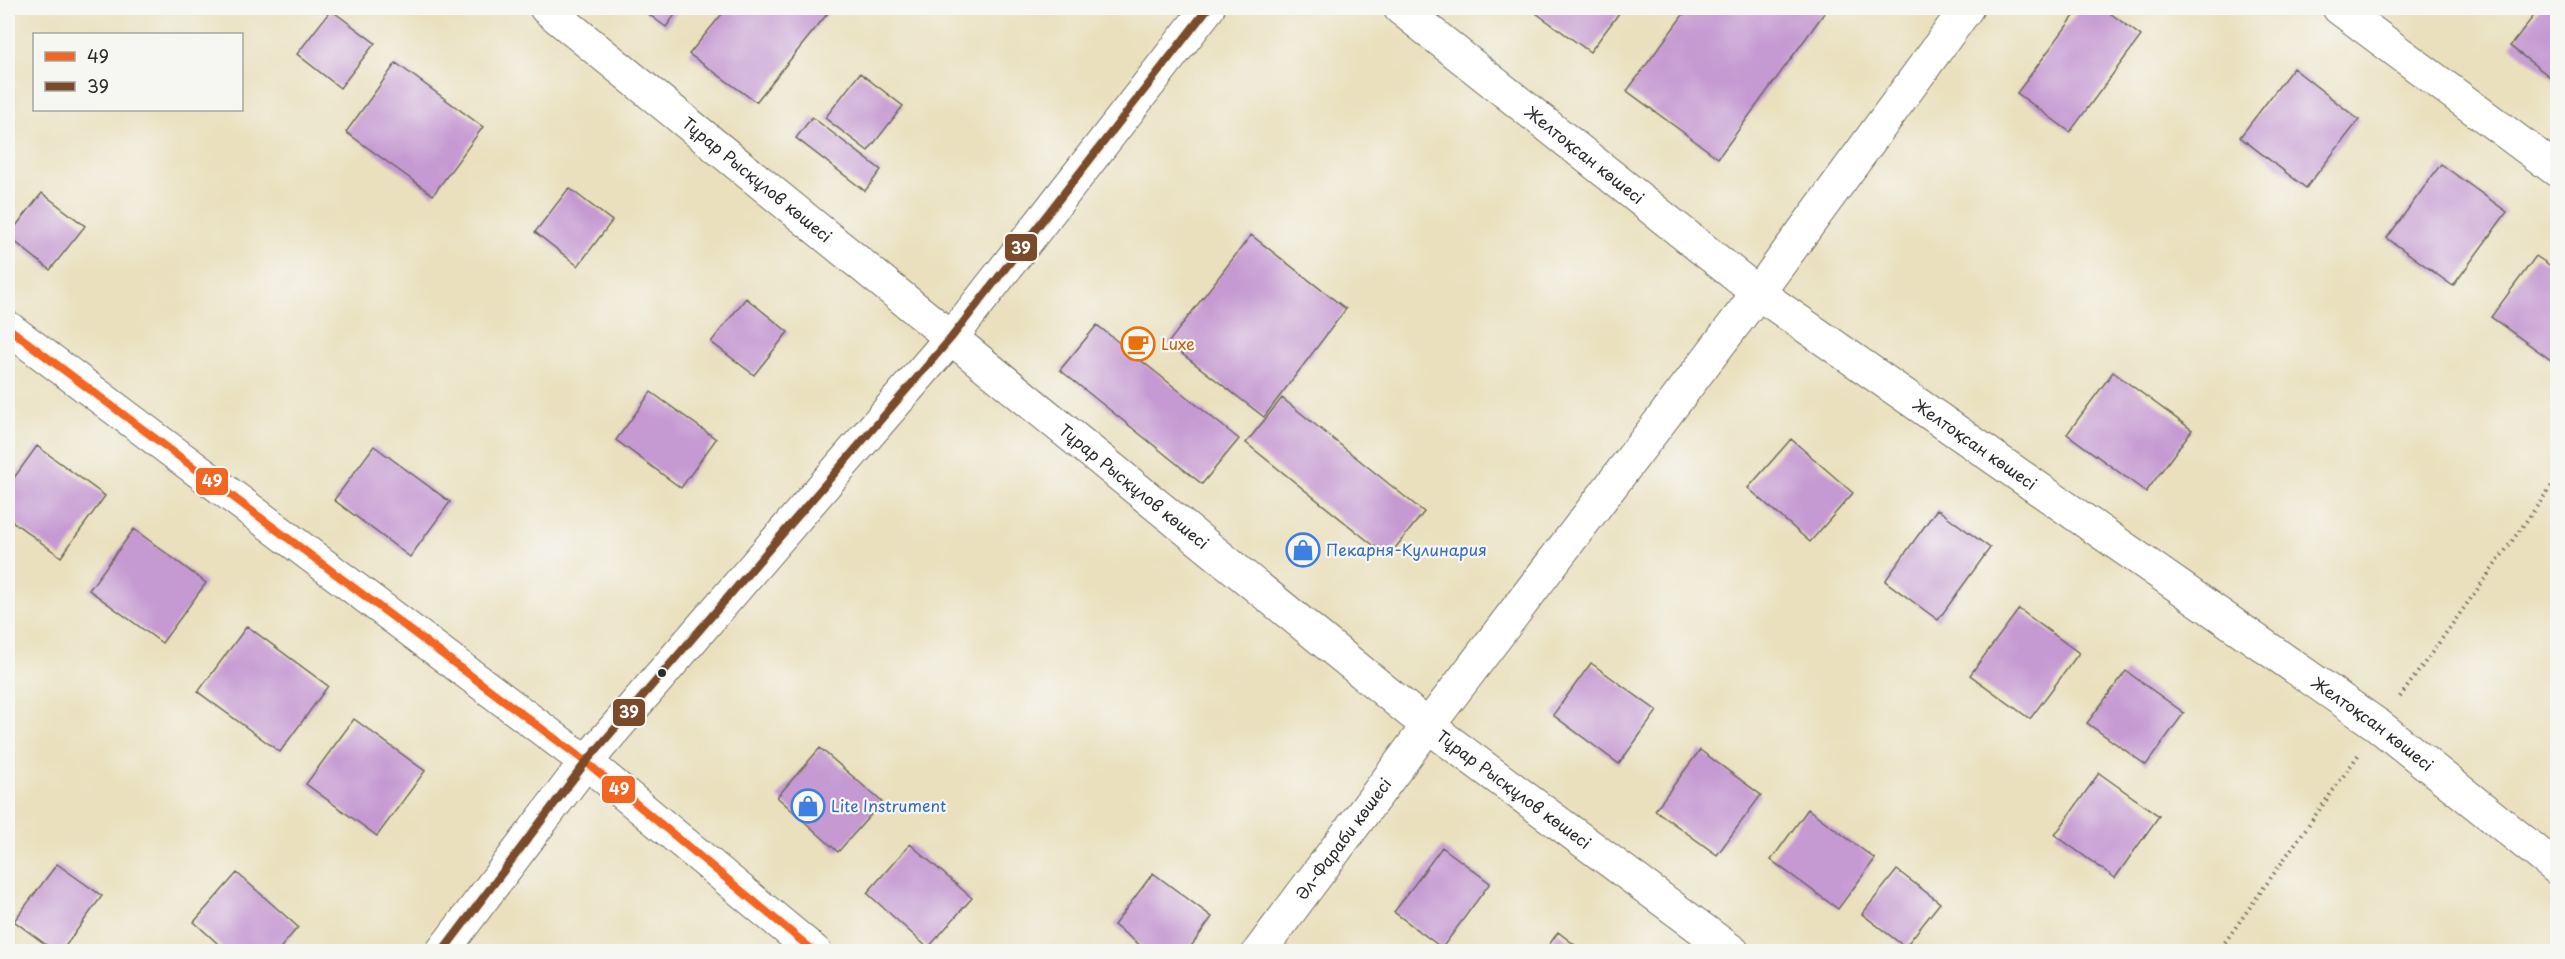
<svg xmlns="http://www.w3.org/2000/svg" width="2565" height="959" font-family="'Playpen Sans',sans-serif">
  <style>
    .building { fill: #c599d2 }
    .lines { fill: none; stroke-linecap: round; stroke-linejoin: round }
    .minor-casing { stroke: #6e6a5e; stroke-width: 35 }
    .path { stroke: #6e6a5e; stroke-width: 4; stroke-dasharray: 1.5 4.5; stroke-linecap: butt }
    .minor { stroke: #fff; stroke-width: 33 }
    .bus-1-casing { stroke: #f6f6f2; stroke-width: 12 }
    .bus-2-casing { stroke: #f6f6f2; stroke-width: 12 }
    .bus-1 { stroke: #f26522; stroke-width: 8 }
    .bus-2 { stroke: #7a4b2a; stroke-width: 8 }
    .bus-dot { fill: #2b2b2b; stroke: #f6f6f2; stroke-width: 2 }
    .labels { text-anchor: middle; stroke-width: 4.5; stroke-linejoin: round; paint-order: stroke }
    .street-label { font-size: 16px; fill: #2b2b2b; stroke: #f6f6f2 }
    .food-label { font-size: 16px; fill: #c56008; stroke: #f6f6f2; text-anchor: start }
    .shop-label { font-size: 16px; fill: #366cbe; stroke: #f6f6f2; text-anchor: start }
    .line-badge { stroke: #f6f6f2; stroke-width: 2 }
    .badge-label { font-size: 16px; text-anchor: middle; font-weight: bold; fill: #fff }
  </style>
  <rect width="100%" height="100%" fill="#f6f6f2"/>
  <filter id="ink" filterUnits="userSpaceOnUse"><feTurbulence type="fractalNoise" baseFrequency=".0167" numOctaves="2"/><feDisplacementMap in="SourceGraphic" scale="12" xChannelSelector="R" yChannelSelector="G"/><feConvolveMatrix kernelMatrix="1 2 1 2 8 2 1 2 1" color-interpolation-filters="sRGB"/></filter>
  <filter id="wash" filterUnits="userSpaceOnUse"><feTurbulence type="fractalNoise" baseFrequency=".008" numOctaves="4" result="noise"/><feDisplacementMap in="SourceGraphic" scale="24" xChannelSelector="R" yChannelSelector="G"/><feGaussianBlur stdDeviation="1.35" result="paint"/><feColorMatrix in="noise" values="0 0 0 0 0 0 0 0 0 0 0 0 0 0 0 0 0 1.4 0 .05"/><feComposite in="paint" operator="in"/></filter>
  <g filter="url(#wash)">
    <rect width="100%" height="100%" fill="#eae0bd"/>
    <g id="blocks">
      <path class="building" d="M640 8H680L666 27Z
        M727 8H832L756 102 689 54Z
        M1529 8H1623L1590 52Z
        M1688 8H1828L1718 158 1627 91Z
        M2080 8H2103L2141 36 2070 132 2017 93Z
        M2540 8H2558V83L2510 46Z
        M331 10 375 43 340 88 297 54Z
        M396 63 483 127 433 195 346 132Z
        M2293 68 2359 120 2306 188 2240 137Z
        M860 73 903 106 868 151 825 118Z
        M812 117 881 170 865 191 796 138Z
        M2441 164 2507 212 2453 286 2387 238Z
        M569 188 612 221 578 266 535 232Z
        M42 193 85 226 50 270 8 236Z
        M1251 235 1346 309 1264 417 1168 343Z
        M2536 256 2558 271V365L2491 317Z
        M746 298 788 332 754 375 711 342Z
        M1097 325 1239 439 1202 484 1060 370Z
        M2113 372 2192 430 2146 492 2067 434Z
        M651 392 716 439 681 488 616 440Z
        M1282 398 1424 512 1388 557 1246 443Z
        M1791 439 1853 493 1810 542 1748 488Z
        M37 446 105 496 61 557 8 518V486Z
        M374 446 450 502 410 557 334 500Z
        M1937 509 1990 548 1938 620 1885 581Z
        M134 529 206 583 162 643 89 590Z
        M2019 609 2079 653 2030 719 1970 675Z
        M247 626 328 686 280 752 198 692Z
        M1591 663 1657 711 1619 764 1553 715Z
        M2126 671 2184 713 2146 765 2087 723Z
        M354 719 425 771 377 836 306 784Z
        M820 748 882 802 838 852 777 797Z
        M1700 750 1761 795 1717 855 1655 810Z
        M2099 773 2159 816 2115 878 2055 835Z
        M1808 809 1875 859 1838 909 1771 860Z
        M910 844 972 898 928 948 867 893Z
        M1442 847 1490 883 1442 948 1394 912Z
        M57 864 102 896 61 952H56L14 921Z
        M1897 870 1940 903 1905 947 1862 914Z
        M237 873 298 927 277 952H227L194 922Z
        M1153 873 1212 917 1187 952H1149L1114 925Z
        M1558 932 1584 952H1544Z"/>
    </g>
  </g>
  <g filter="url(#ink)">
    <use href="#blocks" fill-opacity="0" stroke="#6e6a5e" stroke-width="1.5"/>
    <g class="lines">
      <defs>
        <g id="minor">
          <path id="s1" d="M546 8 1428 726 1733 952"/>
          <path id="s2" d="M1400 8 1758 293 2379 726 2558 869"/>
          <path d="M2339 8 2558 171"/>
          <path d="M8 328 586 762 815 952"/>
          <path d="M442 952 586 762 951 338 1208 8"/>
          <path id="s3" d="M1259 952 1428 726 1758 293 1967 8"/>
        </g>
      </defs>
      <use href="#minor" class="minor-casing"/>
      <path class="path" d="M2400 697 2558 477
        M2218 952 2359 754"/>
      <use href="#minor" class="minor"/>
      <defs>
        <path id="bus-1" d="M8 328 586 762 815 952"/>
        <path id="bus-2" d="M442 952 586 762 951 338 1208 8"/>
      </defs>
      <use href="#bus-1" class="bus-1-casing"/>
      <use href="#bus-2" class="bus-2-casing"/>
      <use href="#bus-1" class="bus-1"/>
      <use href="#bus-2" class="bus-2"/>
    </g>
  </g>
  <defs>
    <symbol id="cafe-ring" viewBox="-11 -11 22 22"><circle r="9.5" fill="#f6f6f2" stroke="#e8710a" stroke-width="1.5"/><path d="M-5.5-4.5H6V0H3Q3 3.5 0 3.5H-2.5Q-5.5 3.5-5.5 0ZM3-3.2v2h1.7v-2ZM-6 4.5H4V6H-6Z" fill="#e8710a"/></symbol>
    <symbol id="shop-ring" viewBox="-11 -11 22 22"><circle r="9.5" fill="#f6f6f2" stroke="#3f7fe0" stroke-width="1.5"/><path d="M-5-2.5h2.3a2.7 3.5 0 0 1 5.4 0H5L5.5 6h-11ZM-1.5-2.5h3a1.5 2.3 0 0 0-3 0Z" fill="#3f7fe0"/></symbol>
  </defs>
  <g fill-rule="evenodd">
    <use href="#cafe-ring" x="1119" y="325" width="38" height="38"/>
    <use href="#shop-ring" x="1284" y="531" width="38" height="38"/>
    <use href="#shop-ring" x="789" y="787" width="38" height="38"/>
  </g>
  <circle class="bus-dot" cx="662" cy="673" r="5"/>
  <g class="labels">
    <g class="street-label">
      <text dy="6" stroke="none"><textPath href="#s2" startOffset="236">Желтоқсан көшесі</textPath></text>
      <text dy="6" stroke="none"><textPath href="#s1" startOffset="272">Тұрар Рысқұлов көшесі</textPath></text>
      <text dy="6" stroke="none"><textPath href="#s2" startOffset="722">Желтоқсан көшесі</textPath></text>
      <text dy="6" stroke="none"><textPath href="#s1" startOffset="758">Тұрар Рысқұлов көшесі</textPath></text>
      <text dy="6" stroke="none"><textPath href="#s2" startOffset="1208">Желтоқсан көшесі</textPath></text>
      <text dy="6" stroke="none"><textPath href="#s1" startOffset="1244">Тұрар Рысқұлов көшесі</textPath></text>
      <text dy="6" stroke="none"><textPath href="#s3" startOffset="141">Әл-Фараби көшесі</textPath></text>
    </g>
    <g class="food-label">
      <text x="1161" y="350">Luxe</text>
    </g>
    <g class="shop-label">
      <text x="1326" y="556">Пекарня-Кулинария</text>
      <text x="831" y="812">Lite Instrument</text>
    </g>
  </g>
  <g class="line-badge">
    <rect x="1004" y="233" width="34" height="29" rx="6" fill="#7a4b2a"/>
    <rect x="195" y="467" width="34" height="29" rx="6" fill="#f26522"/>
    <rect x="612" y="698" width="34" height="29" rx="6" fill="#7a4b2a"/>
    <rect x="601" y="775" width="35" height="29" rx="6" fill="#f26522"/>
  </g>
  <g class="badge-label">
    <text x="1021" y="254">39</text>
    <text x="212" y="487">49</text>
    <text x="629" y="718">39</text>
    <text x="619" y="795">49</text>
  </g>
  <rect width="2565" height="959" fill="none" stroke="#f6f6f2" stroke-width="30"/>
  <rect x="33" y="33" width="210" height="78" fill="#f6f6f2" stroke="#a5a5a2" stroke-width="1.5"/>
  <rect x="45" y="52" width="30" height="9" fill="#f26522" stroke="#a5a5a2" stroke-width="1.5"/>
  <text x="87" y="63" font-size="18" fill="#2b2b2b">49</text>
  <rect x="45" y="82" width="30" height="9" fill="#7a4b2a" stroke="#a5a5a2" stroke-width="1.5"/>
  <text x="87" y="93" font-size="18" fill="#2b2b2b">39</text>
</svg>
